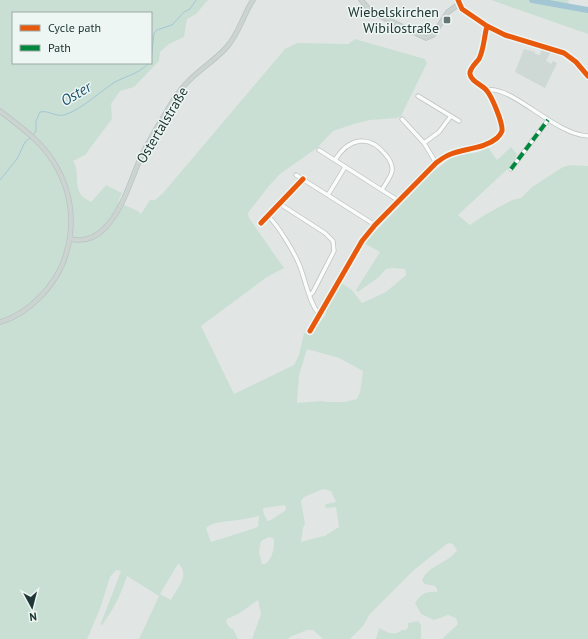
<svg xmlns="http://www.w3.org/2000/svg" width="588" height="639" font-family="'PT Sans',sans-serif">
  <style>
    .built { fill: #ced8d5 }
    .green { fill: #cadfd4; fill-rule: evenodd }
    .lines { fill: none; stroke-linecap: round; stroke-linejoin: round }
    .stream { stroke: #a2c6d4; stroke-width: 1 }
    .river { stroke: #a2c6d4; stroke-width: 6 }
    .minor-casing { stroke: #bec3c2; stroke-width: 5 }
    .major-casing { stroke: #bbc3c2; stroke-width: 5.5 }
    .minor { stroke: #fafbfb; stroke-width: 3.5 }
    .major { stroke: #ccd4d2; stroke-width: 4 }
    .quiet { stroke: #00873e; stroke-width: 4; stroke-dasharray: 8 4; stroke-linecap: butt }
    .cycleway-casing { stroke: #eef6f3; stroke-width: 8 }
    .cycleway { stroke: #e8590c; stroke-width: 5 }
    .poi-dot { fill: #647573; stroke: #eef6f3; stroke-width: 1.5 }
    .labels { text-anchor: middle; stroke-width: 3; stroke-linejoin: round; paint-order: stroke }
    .poi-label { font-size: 14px; fill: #203835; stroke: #eef6f3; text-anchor: end }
    .street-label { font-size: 14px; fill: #203835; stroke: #eef6f3 }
    .water-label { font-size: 15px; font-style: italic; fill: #1d5771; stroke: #eef6f3 }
  </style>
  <rect width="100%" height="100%" fill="#e1e6e5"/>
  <path class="built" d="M542 48 551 51 546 61 551 64 553 61 557 63 545 88 515 72 524 49 535 52V54L540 55Z"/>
  <path class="green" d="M0 0H208L196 14 187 19 184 37 169 44 160 52 159 61 134 87 120 91 111 104 112 119 85 155 73 161C80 170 74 187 82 196 84 198 88 200 91 202L106 185 122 193 118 202 138 211 141 214 150 200H155L163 193 285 49 297 43 348 44 355 39 425 59 427 63 401 116 397 118 370 120 354 124 333 131 317 148 280 174 268 187 248 213 249 218 284 268 267 277 201 326 234 394 294 365 299 355 304 333 311 335 326 314V306L340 282 352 290 362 303 386 292 406 275 405 269 391 268 386 269 379 277 358 292 356 290 380 252 364 243 432 173 453 156 478 152 488 147 497 160 511 147 517 154 512 165 458 215 470 225 483 216 512 200 521 198 532 187 563 167 570 165 588 166V639H442L458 624 456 618 448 615 434 620 421 614 415 603C421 594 425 591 437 592V589L435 586 425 584 422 581C426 566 449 563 457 550L453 544 448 543 414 570 370 614 363 626 350 639H323L313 630H307L290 637 288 639H252L261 614 258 600 238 614 227 619 226 622 230 628 233 629 238 639H139L159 596 127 576C121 594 114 609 102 625H101V623L121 571 116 570 110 577 100 609 87 639H0ZM13 13H151V63H13ZM307 349 339 358 363 371 360 392 357 399 344 402H328L321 401 297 403 299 375ZM323 489 331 491 336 502 326 504 325 506 326 508 336 507 339 527 326 535V536H323L301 542 303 528 305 524 301 501 304 497ZM285 505 286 510 271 520 268 521C265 517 263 513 263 508ZM259 516 258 527 211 542 206 528C214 522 221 522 230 521 240 520 250 518 259 516ZM269 537 273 538C276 545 272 560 265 564H262L259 552 261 541ZM178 564H179C190 576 177 588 171 600L160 594Z
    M491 0H569L568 4 588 8V34Z
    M418 621 421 625V639H376L379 628C388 632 393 637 402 630H406L408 627V623Z"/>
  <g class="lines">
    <path class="stream" d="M151 61 154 33 157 30 172 25 184 12 190 9 196 0
      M33 135 36 131V121L40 112C49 110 55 117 64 115 80 110 95 96 109 86 122 76 137 76 149 63
      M0 180 17 159 25 142 31 137"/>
    <path class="river" d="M532 0 588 10"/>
    <defs>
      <path id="minor" d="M487 90C512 85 555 135 588 136
        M418 96 459 121
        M402 119 424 143 436 163
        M424 143 439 132 451 116
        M319 150 399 201
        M335 160C348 139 368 133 385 154 389 158 393 165 392 171 391 177 385 184 382 190
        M511 169 548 120
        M296 175 375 225
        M328 195 345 167
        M280 204 325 233 333 241 334 251 313 292 310 295
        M268 216C278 225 294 252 299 264 305 278 309 303 319 314
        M261 223 303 179
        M310 331 362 241 375 225 436 163C440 160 445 156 451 154 466 148 484 149 497 138 499 136 501 134 502 131 503 123 492 97 487 91 483 85 471 82 470 74 469 69 476 63 479 59 484 49 484 37 487 26"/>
      <path id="major" d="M361 0 368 8 378 15 426 38 433 35 448 12 459 4
        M458 0 462 9 487 26 505 35 564 53 576 62 588 76
        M0 111C19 126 40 140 53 161 81 205 76 262 39 298 27 310 15 318 0 322
        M70 239C83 242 94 239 104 229 123 210 130 181 141 157 151 136 164 116 176 96 189 76 210 65 226 48 239 34 243 15 253 0"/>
    </defs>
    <use href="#minor" class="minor-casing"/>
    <use href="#major" class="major-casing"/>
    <use href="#minor" class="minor"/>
    <use href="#major" class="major"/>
    <path class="quiet" d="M511 169 548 120"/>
    <defs>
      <path id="cycleway" d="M458 0 462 9 487 26 505 35 564 53 576 62 588 76
        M261 223 303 179
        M310 331 362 241 375 225 436 163C440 160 445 156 451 154 466 148 484 149 497 138 499 136 501 134 502 131 503 123 492 97 487 91 483 85 471 82 470 74 469 69 476 63 479 59 484 49 484 37 487 26"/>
    </defs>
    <use href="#cycleway" class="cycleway-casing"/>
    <use href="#cycleway" class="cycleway"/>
  </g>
  <rect class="poi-dot" x="443" y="16" width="8" height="8" rx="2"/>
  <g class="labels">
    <g class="poi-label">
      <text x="439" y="17">Wiebelskirchen<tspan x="439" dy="16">Wibilostraße</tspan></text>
    </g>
    <g class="street-label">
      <text transform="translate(162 125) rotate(-59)" y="5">Ostertalstraße</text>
    </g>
    <g class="water-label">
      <text transform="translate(76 94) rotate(-31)" y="5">Oster</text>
    </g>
  </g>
  <rect x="12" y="12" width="140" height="52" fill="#eef6f3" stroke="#9caaa7"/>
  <rect x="20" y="25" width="20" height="6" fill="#e8590c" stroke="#9caaa7"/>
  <text x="48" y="32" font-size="12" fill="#203835">Cycle path</text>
  <rect x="20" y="45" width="20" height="6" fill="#00873e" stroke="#9caaa7"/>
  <text x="48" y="52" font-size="12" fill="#203835">Path</text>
  <g transform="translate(32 607) rotate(173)" stroke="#eef6f3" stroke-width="3" paint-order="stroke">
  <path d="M0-3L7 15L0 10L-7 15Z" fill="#203835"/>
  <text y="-6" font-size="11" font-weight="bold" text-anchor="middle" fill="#203835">N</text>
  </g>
</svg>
